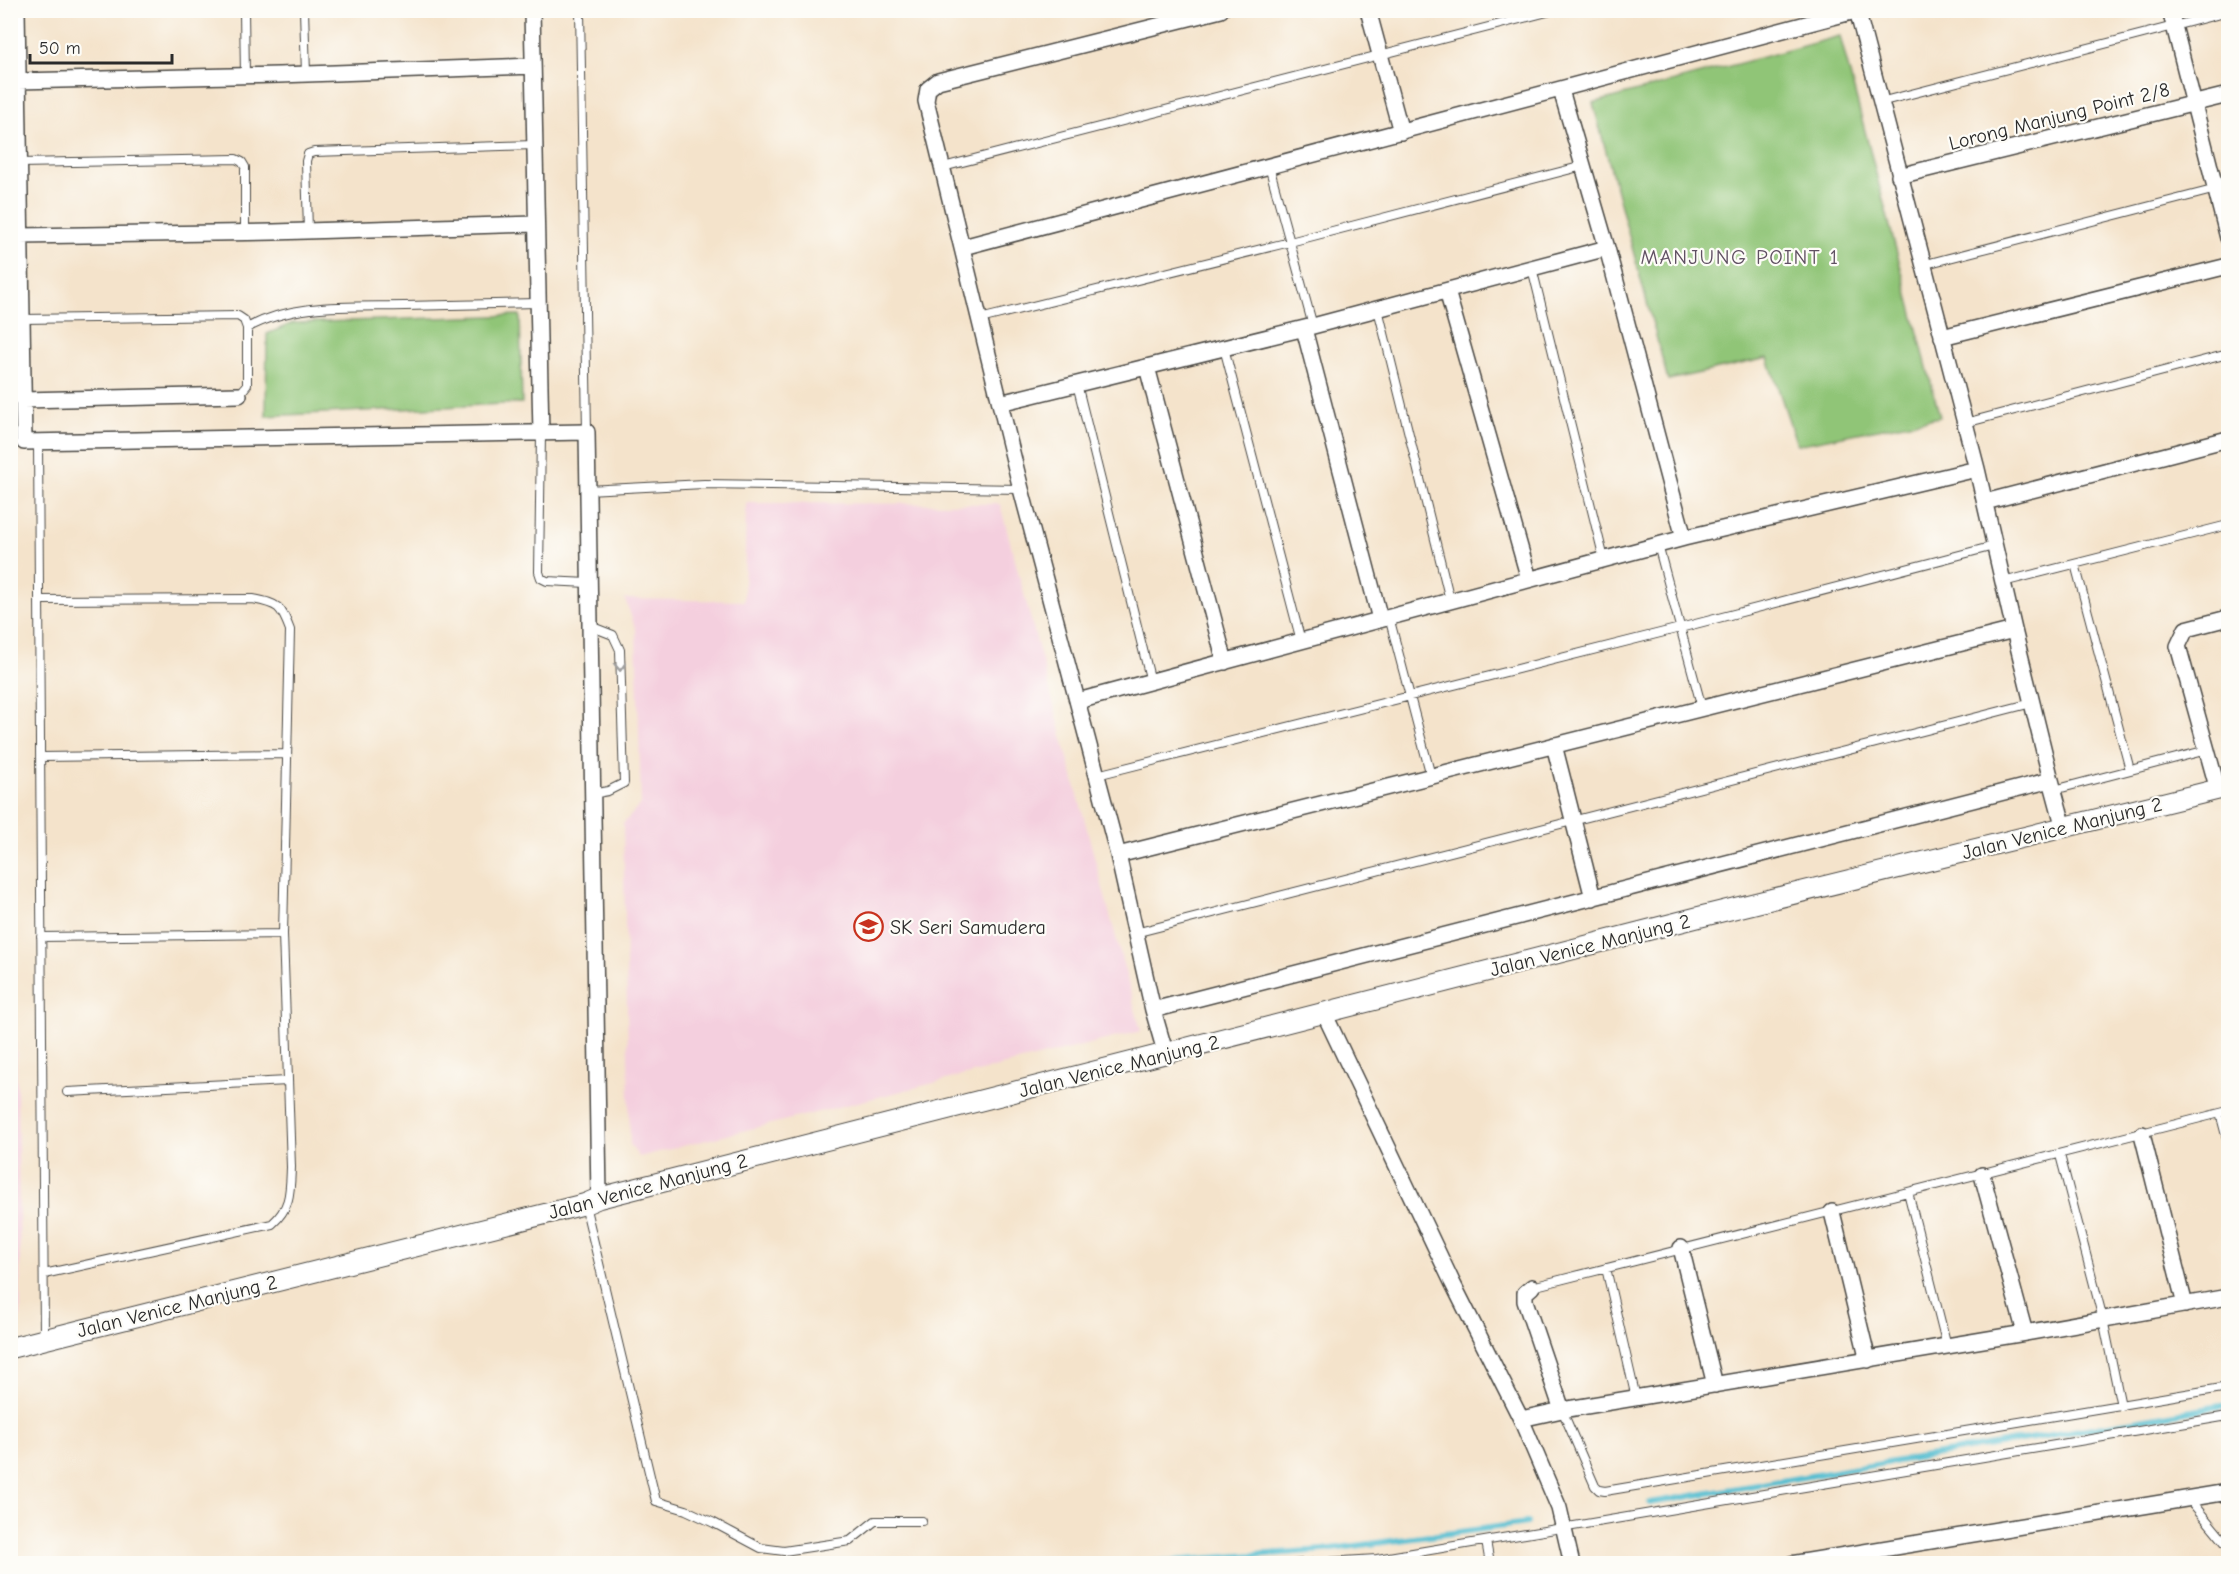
<svg xmlns="http://www.w3.org/2000/svg" width="2239" height="1574" font-family="'Comic Neue',sans-serif">
  <style>
    .built { fill: #f4cfde }
    .green { fill: #90c577; stroke: #5e7851; stroke-width: 1.5 }
    .lines { fill: none; stroke-linecap: round; stroke-linejoin: round }
    .stream { stroke: #54bed0; stroke-width: 6 }
    .service-casing { stroke: #494743; stroke-width: 10 }
    .minor-casing { stroke: #494743; stroke-width: 18 }
    .tertiary-casing { stroke: #494743; stroke-width: 22 }
    .service { stroke: #fff; stroke-width: 8 }
    .minor { stroke: #fff; stroke-width: 15 }
    .tertiary { stroke: #fff; stroke-width: 20 }
    .oneway { stroke: #a0a0a0 }
    .labels { text-anchor: middle; stroke-width: 4.5; stroke-linejoin: round; paint-order: stroke }
    .street-label { font-size: 20px; fill: #2b2b2b; stroke: #fdfcf7 }
    .poi-label { font-size: 20px; fill: #2b2b2b; stroke: #fdfcf7; text-anchor: start }
    .neighbourhood-label { font-size: 21px; letter-spacing: 1.5px; fill: #605063; stroke: #fdfcf7 }
  </style>
  <rect width="100%" height="100%" fill="#fdfcf7"/>
  <filter id="ink" filterUnits="userSpaceOnUse"><feTurbulence type="fractalNoise" baseFrequency=".0167" numOctaves="2"/><feDisplacementMap in="SourceGraphic" scale="12" xChannelSelector="R" yChannelSelector="G"/><feConvolveMatrix kernelMatrix="1 2 1 2 8 2 1 2 1" color-interpolation-filters="sRGB"/></filter>
  <filter id="wash" filterUnits="userSpaceOnUse"><feTurbulence type="fractalNoise" baseFrequency=".008" numOctaves="4" result="noise"/><feDisplacementMap in="SourceGraphic" scale="24" xChannelSelector="R" yChannelSelector="G"/><feGaussianBlur stdDeviation="1.35" result="paint"/><feColorMatrix in="noise" values="0 0 0 0 0 0 0 0 0 0 0 0 0 0 0 0 0 1.4 0 .05"/><feComposite in="paint" operator="in"/></filter>
  <g filter="url(#wash)">
    <rect width="100%" height="100%" fill="#f4e3cb"/>
    <path class="built" d="M746 503 1000 504 1141 1031 639 1157 630 1145 623 824 641 804 636 630 625 599 744 601Z
      M10 689 21 1318 11 1321H10Z"/>
    <path class="green" d="M1840 36 1940 417 1797 445 1768 358 1668 380 1593 103Z
      M520 315 522 403 266 416 267 334 293 323Z"/>
    <g class="lines">
      <path class="stream" d="M1650 1503 2228 1405
        M1130 1564 1324 1550 1527 1523"/>
    </g>
  </g>
  <g filter="url(#ink)">
    <g class="lines">
      <defs>
        <path id="service" d="M244 10 245 76
          M304 10 306 74
          M580 10 587 432
          M1880 102 2228 12
          M19 163 236 159 242 162 245 167V233
          M1269 166 1313 326
          M943 167 1555 10
          M308 231 306 161 308 154 314 152 535 145
          M1922 265 2228 186
          M1532 268 1604 559
          M1378 309 1450 600
          M22 319 238 316 244 320 247 328V385L239 395
          M980 319 1290 242 1583 166
          M247 328C294 302 352 307 405 306 449 305 494 304 539 303
          M1224 348 1301 641
          M1077 384 1151 682
          M1965 423 2228 354
          M541 434 539 572 541 578 547 581 588 583
          M38 442 44 1338
          M587 490 704 484 1021 489
          M1658 545 1702 708
          M2075 564 2130 770
          M2003 582 2228 525
          M39 600 253 599C279 604 281 606 290 630L283 934 291 1167C290 1192 291 1207 272 1224L44 1274
          M1389 617 1431 776
          M590 626 613 635 620 650 624 783 608 791 592 794
          M40 757 287 754
          M1097 775 1680 628 1994 546
          M2054 790 2207 750
          M1135 933 2032 703
          M41 937 283 934
          M67 1092 288 1081
          M2220 1113 2228 1143
          M2060 1155 2103 1319 2121 1406
          M1908 1192 1947 1346
          M585 1205 656 1501 686 1510 714 1523 761 1548 784 1551 850 1541 875 1521H922
          M1606 1268 1636 1398
          M1532 1287 2228 1111
          M1562 1410 1595 1486 1599 1490 1605 1491 2228 1387
          M2189 1499 2228 1546
          M1486 1541 1490 1564
          M1293 1564 1377 1559 2228 1416"/>
        <path id="minor" d="M17 10 24 442 587 432 599 1198
          M532 10 541 434
          M1368 10 1401 132
          M2170 10 2228 238
          M18 81 279 75 533 66
          M1561 90 1607 248 1684 538
          M1899 176 2228 95
          M20 236 274 232 536 224
          M963 247 1859 10
          M1447 291 1529 579
          M1304 329 1380 619
          M1942 337 2228 266
          M1147 367 1225 662
          M23 400 239 395
          M1000 403 1313 326 1607 248
          M1985 502 2228 439
          M1078 701 1684 538 1977 469
          M1554 745 1593 898
          M2051 780 2064 828
          M2218 790 2178 646 2186 629 2228 618
          M1118 855 2014 630
          M1153 1010 2051 780 2014 630 1977 469 1857 10
          M1324 1013 1452 1282 1521 1419 1559 1508 1572 1564
          M1166 1055 1153 1010 1118 855 1021 489 926 101 928 89 938 81 1221 10
          M2142 1134 2185 1305
          M1982 1175 2025 1333
          M1832 1212 1868 1360
          M1681 1248 1715 1385
          M1532 1287 1525 1293V1301L1562 1410
          M1521 1419 1562 1410 2025 1333 2228 1297
          M1791 1564 2228 1492"/>
        <path id="tertiary" d="M10 1348 585 1204 599 1198 1699 917 2228 787"/>
      </defs>
      <use href="#service" class="service-casing"/>
      <use href="#minor" class="minor-casing"/>
      <use href="#tertiary" class="tertiary-casing"/>
      <use href="#service" class="service"/>
      <use href="#minor" class="minor"/>
      <use href="#tertiary" class="tertiary"/>
    </g>
    <defs><path id="oneway-chevron" d="M-2-3.5L2.5 0L-2 3.5" fill="none" stroke-width="1.6" stroke-linecap="round" stroke-linejoin="round" transform="scale(1.5)"/></defs>
    <use class="oneway" href="#oneway-chevron" transform="translate(620 667) rotate(88)"/>
  </g>
  <defs>
    <symbol id="school-ring" viewBox="-11 -11 22 22"><circle r="9.5" fill="#fdfcf7" stroke="#c8321e" stroke-width="1.5"/><path d="M0-5L7-2L0 1L-7-2ZM-4 1L0 2.5L4 1V4Q0 6-4 4Z" fill="#c8321e"/></symbol>
  </defs>
  <g fill-rule="evenodd">
    <use href="#school-ring" x="852" y="910" width="33" height="33"/>
  </g>
  <g class="labels">
    <g class="street-label">
      <text transform="translate(2059 116) rotate(-14)" y="7">Lorong Manjung Point 2/8</text>
      <text transform="translate(2062 828) rotate(-14)" y="7">Jalan Venice Manjung 2</text>
      <text transform="translate(1590 945) rotate(-14)" y="7">Jalan Venice Manjung 2</text>
      <text transform="translate(1119 1066) rotate(-14)" y="7">Jalan Venice Manjung 2</text>
      <text transform="translate(648 1186) rotate(-15)" y="7">Jalan Venice Manjung 2</text>
      <text transform="translate(177 1306) rotate(-14)" y="7">Jalan Venice Manjung 2</text>
    </g>
    <g class="poi-label">
      <text x="890" y="934">SK Seri Samudera</text>
    </g>
    <g class="neighbourhood-label">
      <text x="1740" y="264">MANJUNG POINT 1</text>
    </g>
  </g>
  <rect width="2239" height="1574" fill="none" stroke="#fdfcf7" stroke-width="36"/>
  <path d="M30 54v9h142v-9" fill="none" stroke="#2b2b2b" stroke-width="3"/>
  <text x="39" y="54" font-size="18" fill="#2b2b2b" stroke="#fdfcf7" stroke-width="4.5" paint-order="stroke">50 m</text>
</svg>
